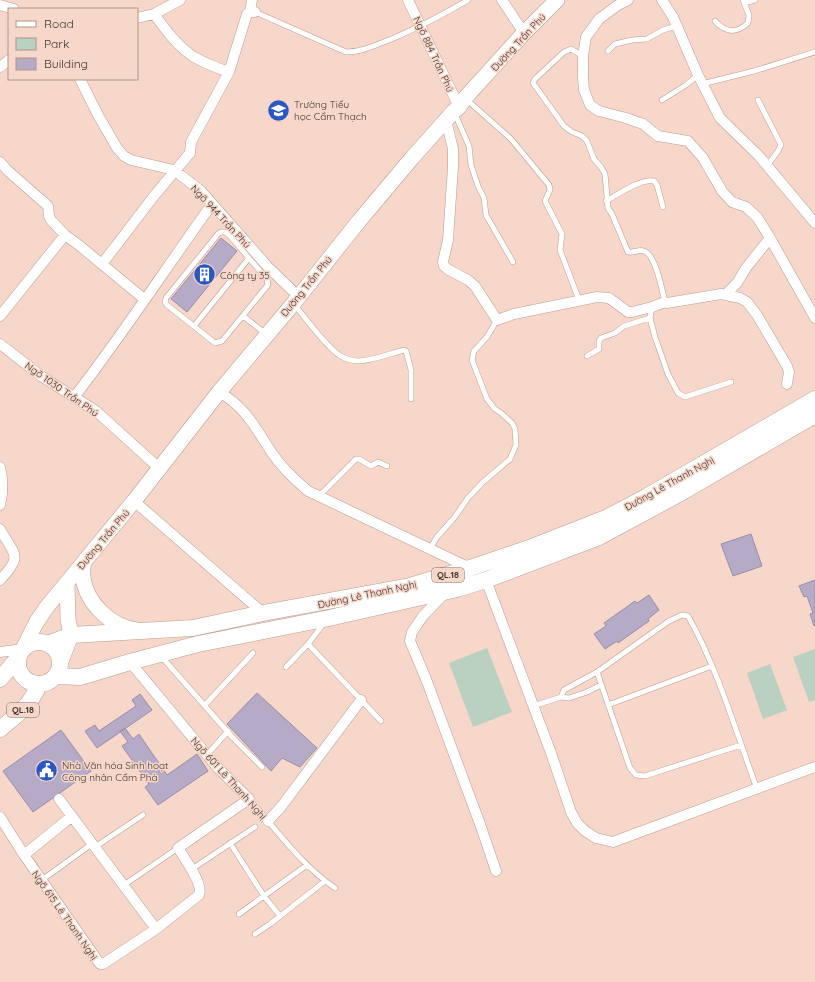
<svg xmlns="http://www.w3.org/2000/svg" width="815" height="982" font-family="Quicksand,sans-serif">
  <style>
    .green { fill: #bad0c0 }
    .building { fill: #b6abc6; stroke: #998da8 }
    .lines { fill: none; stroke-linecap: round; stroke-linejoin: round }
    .service-casing { stroke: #bb9c8f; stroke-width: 6 }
    .minor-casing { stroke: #bb9c8f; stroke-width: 11 }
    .primary-casing { stroke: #bb9c8f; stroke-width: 16 }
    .trunk-casing { stroke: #bb9c8f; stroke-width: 17 }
    .service { stroke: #fff; stroke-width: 5 }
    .minor { stroke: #fff; stroke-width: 10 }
    .primary { stroke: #fff; stroke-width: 15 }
    .trunk { stroke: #fff; stroke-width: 16 }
    .labels { text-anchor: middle; stroke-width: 3; stroke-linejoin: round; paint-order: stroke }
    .shield { fill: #f7d7c9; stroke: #78655d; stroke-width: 1 }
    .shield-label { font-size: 9px; font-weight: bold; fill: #41342f }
    .street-label { font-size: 10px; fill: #41342f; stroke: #f7d7c9 }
    .poi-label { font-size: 10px; fill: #41342f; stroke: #f7d7c9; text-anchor: start }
  </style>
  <rect width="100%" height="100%" fill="#f7d7c9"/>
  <path class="green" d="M487 648 512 712 473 727 449 663Z
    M815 649V700L809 702 793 657Z
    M770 664 787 710 763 719 747 673Z"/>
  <path class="building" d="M221 238 237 251 187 312 171 299Z
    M751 534 762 566 733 576 721 544Z
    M815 580V626H814L810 614 813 613 807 596 804 597 799 586Z
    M649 595 659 610 648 619 649 621 618 643 617 641 605 649 594 634 606 626 604 623 635 601 637 603Z
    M257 693 317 748 300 767 282 758 271 771 227 724Z
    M140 694 152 710 97 748 85 731 95 725 99 731 136 706 132 700Z
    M125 728 133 739 139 734 167 775 197 754 208 771 158 805 145 787 149 784 122 746 128 742 120 731Z
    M61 730 91 771 33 812 3 771Z"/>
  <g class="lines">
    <defs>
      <path id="service" d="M744 3 755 0
        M255 12 346 52C363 52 378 44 394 38 419 27 444 14 468 0
        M715 21C726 33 736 34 748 23L749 15 743 0
        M608 51 615 44 632 40 647 39 663 30 676 26
        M583 56 571 49 564 52 535 79 533 83 564 126 572 132 582 136 587 141 594 159 601 167 605 174 608 208 612 214 628 252C634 253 639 249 644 251 656 255 662 290 665 302
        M702 84 754 71 815 52
        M466 99 511 139 549 185 550 190 545 201 562 234 560 250 579 300
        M662 100 686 85 698 75
        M758 100 781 145 778 151 767 166
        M455 114 469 146 471 165 478 186 484 198 486 215 513 262
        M606 201C617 195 641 178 654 181L657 185 663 207
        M221 232H225L230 236 267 279 268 285 222 341 215 343 167 305 165 302 166 298 218 234Z
        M294 304C306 319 324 344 339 355 344 358 352 361 359 361 374 360 389 354 404 350L406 351 411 370V399
        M652 307 650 318 655 337 668 374 678 393 685 397 731 382
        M243 316 266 334
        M194 326 249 258
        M587 356 599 349V341L601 338 615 333 624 326 650 318
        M319 496 356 459H359L371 466 378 462 387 466
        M430 549 437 537 454 518 468 498 482 483 510 459 516 445 515 429 512 423 501 413 495 409 487 399 472 360 474 351 487 337 497 320
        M308 644 381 721
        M161 656 233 738 262 767
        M286 667 308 644 324 623
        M597 672 630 768 636 775 645 776 741 745
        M561 697 564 690 597 672 669 621 682 615 688 616C718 669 736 732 757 789
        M205 705 253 653
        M608 705 712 666
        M533 706 561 697 569 698 587 692 601 685
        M207 755 228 731
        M249 799C276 829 301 865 335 888
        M230 843 264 896 280 916
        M95 847 143 815
        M192 869 255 827
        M42 880 93 843
        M124 885 178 848
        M239 914 307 865
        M255 934 270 924 325 881"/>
      <path id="minor" d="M408 0 459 107
        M502 0 524 33
        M628 0 618 5 599 19 586 37 583 56V78L584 90 590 105 599 111 626 118 643 124 658 136 688 141 703 158 722 191 732 202 746 207 757 217 770 238 815 318
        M662 0 673 17 698 75 720 118 759 156 815 223
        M0 5 14 9
        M250 12 252 0
        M154 14C165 29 178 47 194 57 205 63 217 68 229 72
        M137 18 154 14 180 0
        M0 67 9 60
        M80 79 98 115 117 148 124 156 131 160 174 170 201 191 268 267 298 296
        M446 120 453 149V167L448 240 443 262 444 266 449 270 468 280 475 286 497 320 514 314 597 297 609 298 628 312H632L652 307 665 302 667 303 721 294 740 298 747 302 757 315 787 366 789 372 787 384
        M0 162 7 170 48 206 49 216 51 220 65 235 80 246 144 299
        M102 264 154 196 190 153 191 142 229 72 247 14 250 12H255
        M725 295 737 283 746 268 770 238
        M0 316 65 235
        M0 344 41 376 96 411 159 468
        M219 392C247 408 255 428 272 453 282 468 295 480 308 491L470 568
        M75 396C123 334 166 268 212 204
        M0 467C3 479 3 493 0 505
        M134 501 263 613
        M0 529C14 555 24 555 0 580
        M486 580 551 753 571 812 577 823 585 831 596 838 613 842 815 767
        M445 593 423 616 412 632 410 641 426 679 480 824 496 871
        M0 652 23 649
        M59 799 156 929
        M0 817 24 855 100 964H103L156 929 199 895C204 884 184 858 178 848L249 799 217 767 130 662
        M268 821 281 807 361 700
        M24 855 72 816"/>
      <path id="primary" d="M84 562C83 566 82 572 83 577 86 603 111 627 137 630
        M24 647 36 623 46 608 134 501 219 392 293 304 359 221 412 158 453 112 459 107 465 98 524 33 557 0
        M60 664 71 635 68 619 67 583"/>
      <path id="trunk" d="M18 663a21 21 0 1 1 42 0a21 21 0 1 1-42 0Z
        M48 644 71 635 193 628 263 613 410 586 470 568 532 547 606 518 646 497 815 399
        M56 676 80 677 130 662 198 644 329 618 457 589 486 580 599 537 677 495 815 415
        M0 679 17 659
        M0 729C18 714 29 707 39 685"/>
    </defs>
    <use href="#service" class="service-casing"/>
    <use href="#minor" class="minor-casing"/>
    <use href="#primary" class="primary-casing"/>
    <use href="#trunk" class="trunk-casing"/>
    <use href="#service" class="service"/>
    <use href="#minor" class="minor"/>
    <use href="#primary" class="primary"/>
    <use href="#trunk" class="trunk"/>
  </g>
  <defs>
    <symbol id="school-disc" viewBox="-11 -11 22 22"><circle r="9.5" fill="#2b57c5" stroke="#f7d7c9"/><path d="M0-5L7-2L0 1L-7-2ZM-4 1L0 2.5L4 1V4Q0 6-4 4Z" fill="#fff"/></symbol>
    <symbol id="building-disc" viewBox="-11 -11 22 22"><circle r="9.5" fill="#2b57c5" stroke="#f7d7c9"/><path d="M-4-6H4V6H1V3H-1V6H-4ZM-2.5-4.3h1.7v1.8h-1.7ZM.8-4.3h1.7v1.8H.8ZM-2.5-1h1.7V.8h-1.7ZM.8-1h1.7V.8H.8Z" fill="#fff"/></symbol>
    <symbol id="civic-disc" viewBox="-11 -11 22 22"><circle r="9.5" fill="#2b57c5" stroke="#f7d7c9"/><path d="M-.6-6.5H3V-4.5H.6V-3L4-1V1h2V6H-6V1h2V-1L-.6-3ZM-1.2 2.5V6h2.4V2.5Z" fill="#fff"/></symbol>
  </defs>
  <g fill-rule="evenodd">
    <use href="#school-disc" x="266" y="98" width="25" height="25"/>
    <use href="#building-disc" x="192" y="262" width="25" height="25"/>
    <use href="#civic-disc" x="34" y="758" width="25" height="25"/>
  </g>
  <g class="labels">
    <g class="shield">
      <rect x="432" y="568" width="32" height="14" rx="3"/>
      <rect x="7" y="703" width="32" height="14" rx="3"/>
    </g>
    <g class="shield-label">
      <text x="448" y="578">QL.18</text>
      <text x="23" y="713">QL.18</text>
    </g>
    <g class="street-label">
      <text transform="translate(518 42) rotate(-47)" y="4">Đường Trần Phú</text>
      <text transform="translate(434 54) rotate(65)" y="4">Ngõ 884 Trần Phú</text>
      <text transform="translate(221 216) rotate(47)" y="4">Ngõ 944 Trần Phú</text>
      <text transform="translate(306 286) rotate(-51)" y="4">Đường Trần Phú</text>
      <text transform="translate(62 389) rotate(35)" y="4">Ngõ 1030 Trần Phú</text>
      <text transform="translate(669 483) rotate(-29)" y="4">Đường Lê Thanh Nghị</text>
      <text transform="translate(103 539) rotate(-50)" y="4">Đường Trần Phú</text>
      <text transform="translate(367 594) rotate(-12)" y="4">Đường Lê Thanh Nghị</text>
      <text transform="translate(229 778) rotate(48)" y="4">Ngõ 601 Lê Thanh Nghị</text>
      <text transform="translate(65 915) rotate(55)" y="4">Ngõ 615 Lê Thanh Nghị</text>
    </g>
    <g class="poi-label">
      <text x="294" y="108">Trường Tiểu<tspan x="294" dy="12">học Cẩm Thạch</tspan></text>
      <text x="220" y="279">Công ty 35</text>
      <text x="62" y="769">Nhà Văn hóa Sinh hoạt<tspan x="62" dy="12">Công nhân Cẩm Phả</tspan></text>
    </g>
  </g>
  <rect x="8" y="8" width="130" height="72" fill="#f7d7c9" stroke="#ae968b"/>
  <rect x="16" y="21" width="20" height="6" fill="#ffffff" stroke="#ae968b"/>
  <text x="44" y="28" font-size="12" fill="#41342f">Road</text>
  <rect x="16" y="38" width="20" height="12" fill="#bad0c0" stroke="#ae968b"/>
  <text x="44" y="48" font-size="12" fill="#41342f">Park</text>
  <rect x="16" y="58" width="20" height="12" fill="#b6abc6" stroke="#ae968b"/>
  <text x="44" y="68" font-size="12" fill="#41342f">Building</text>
</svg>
